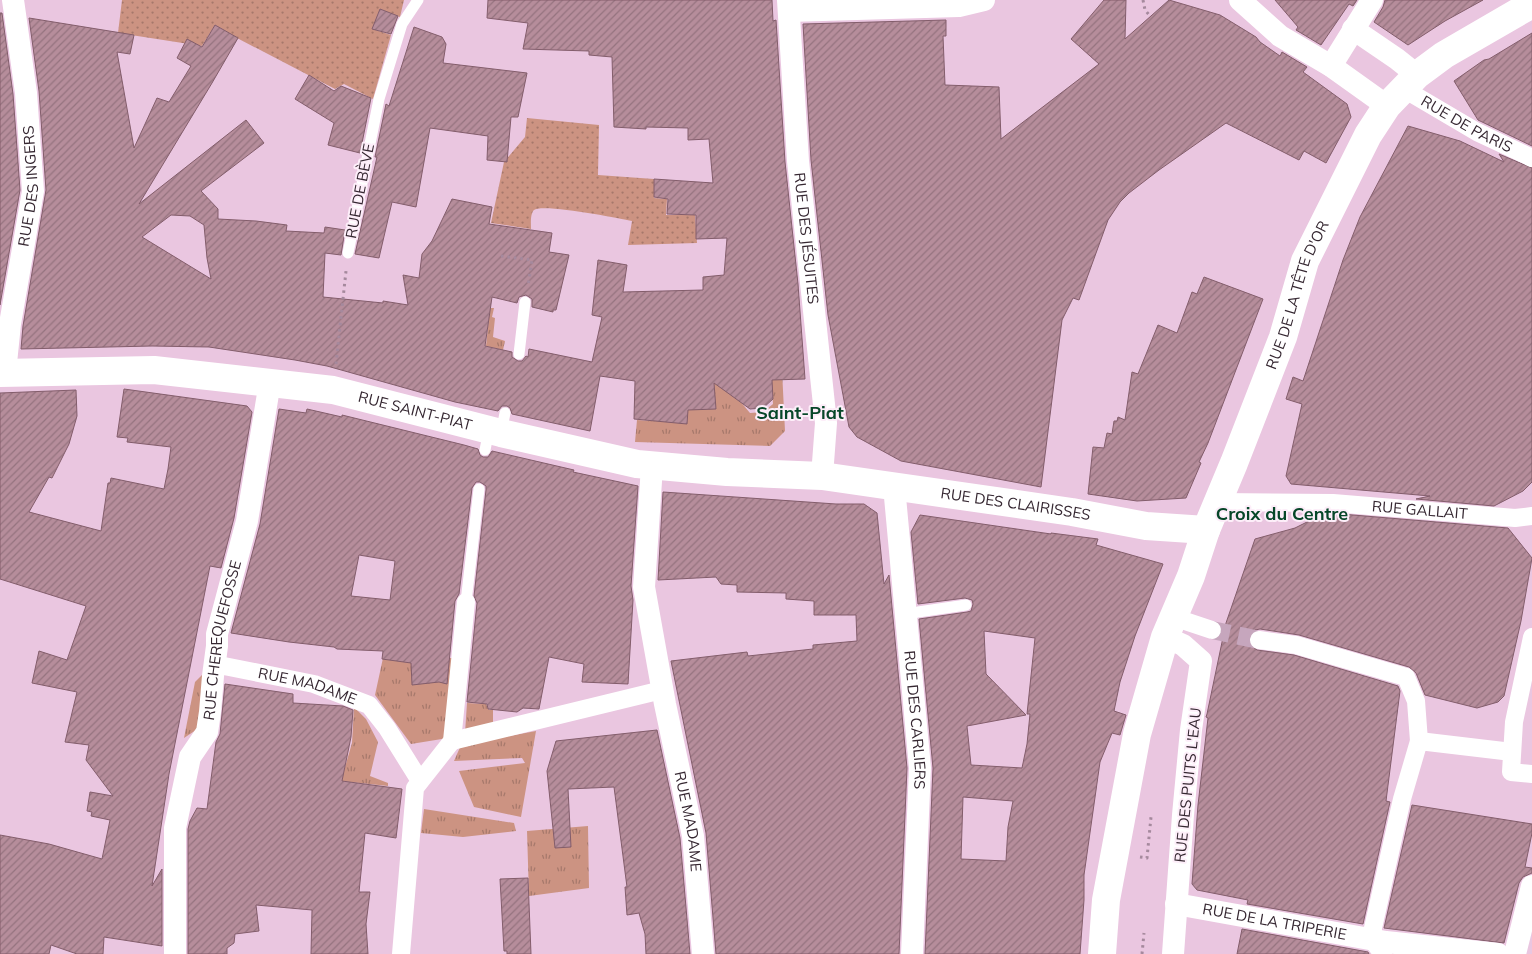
<svg xmlns="http://www.w3.org/2000/svg" width="1532" height="954" font-family="Mulish,sans-serif">
  <style>
    .grass { fill: url(#grass-tufts) }
    .park { fill: url(#park-dots) }
    .building { fill: url(#building-hatch); stroke: #835d6b; fill-rule: evenodd }
    .lines { fill: none; stroke-linecap: round; stroke-linejoin: round }
    .pedestrian-tunnel { stroke: #c6a6bd; stroke-width: 18; stroke-dasharray: 18 9; stroke-linecap: butt }
    .path { stroke: #a5899d; stroke-width: 3; stroke-dasharray: 2.5 4; stroke-linecap: butt }
    .service { stroke: #fff; stroke-width: 11 }
    .pedestrian { stroke: #fff; stroke-width: 18 }
    .minor { stroke: #fff; stroke-width: 22 }
    .tertiary { stroke: #fff; stroke-width: 28 }
    .labels { text-anchor: middle; stroke-width: 4; stroke-linejoin: round; paint-order: stroke }
    .street-label { font-size: 15px; fill: #352731; stroke: #fdeef9 }
    .quarter-label { font-size: 18px; font-weight: bold; fill: #074729; stroke: #fdeef9 }
  </style>
  <defs>
    <pattern id="grass-tufts" width="24" height="20" patternUnits="userSpaceOnUse" patternTransform="scale(1.25)"><rect width="24" height="20" fill="#cc9382"/><path d="M3 7l-1-3M5 7V3M7 7l1-3M15 17l-1-3M17 17v-4M19 17l1-3" fill="none" stroke="#a6786b"/></pattern>
    <pattern id="park-dots" width="8" height="8" patternUnits="userSpaceOnUse" patternTransform="scale(1.25)"><rect width="8" height="8" fill="#cc9382"/><path d="M2 2h.1M6 6h.1" fill="none" stroke="#a6786b" stroke-width="1.8" stroke-linecap="round"/></pattern>
    <pattern id="building-hatch" width="6" height="6" patternUnits="userSpaceOnUse" patternTransform="scale(1.25)"><rect width="6" height="6" fill="#b68d9b"/><path d="M-1 1l2-2M0 6l6-6M5 7l2-2" fill="none" stroke="#95737f"/></pattern>
  </defs>
  <rect width="100%" height="100%" fill="#eac6e0"/>
  <path class="grass" d="M490 308H494L492 317 495 318 493 337 505 341 503 350 486 346Z
    M782 370 785 431 770 446 635 442 637 420 652 421 709 377 740 401 750 413 763 412 773 404 771 375Z
    M383 658H454L448 738 411 744 375 695Z
    M203 674 199 728 184 738 195 682Z
    M467 703 486 704 489 710H493V726L465 733Z
    M354 707 366 719 378 742 370 776 388 783V786L341 781 352 743Z
    M536 731 521 817 474 807 459 771 525 763 522 758 454 761 461 745Z
    M424 809 514 823 516 831 463 837 421 833Z
    M588 826 589 888 529 896 527 831Z"/>
  <path class="park" d="M122 0H404L400 17 380 9 373 29 391 35 373 99 344 84 335 89 237 38 215 25 202 46 118 33Z
    M527 118 599 125 598 175 654 179V198L667 199 666 215H695L697 243 628 245 632 221C618 218 542 203 534 210 530 214 531 224 531 229L491 223 504 162 525 137Z"/>
  <path class="building" d="M488 0H772L773 21 776 20 785 162 798 284 805 379 772 380 773 399 763 408 750 409 714 383 716 409 688 410 687 424 634 419 635 381 600 376 590 431 512 414 510 408 507 406H502L498 411 455 402 327 366 295 360 209 347 152 346 21 349 23 326 46 190 39 91 29 18 134 35 130 54 117 52 134 148 157 98 169 102 191 66 177 58 187 39 202 47 215 25 238 38 212 83 139 204 246 120 264 143 201 191 218 209V219L256 221 287 225 286 231 324 233 325 227 345 230 341 255 325 253 323 297 383 303V301L408 305 403 275 419 278 422 254 432 241 452 199 492 207 489 224 552 233 549 252 569 255 556 310H553V312L532 307V299L526 295 519 297 517 303 492 297 485 346 512 352V357L518 361H522L526 356 528 357 529 349 592 362 602 317 592 315 598 260 627 265 623 292 703 290V277L724 275 727 238 696 239V215L667 214 668 199 654 197V179L713 183 709 139 688 140V128L646 127V129L614 127 612 57 589 55V51L523 49 528 23 487 18ZM171 215 190 216 204 225 207 258 211 279 142 237Z
    M1104 0H1126L1125 39 1169 0 1220 15 1256 37 1260 42 1280 56 1282 52 1307 67 1303 72 1347 104 1351 117 1326 163 1304 151 1299 160 1226 123 1159 170 1129 193 1120 202 1108 220 1079 300 1073 298 1062 320 1041 487 901 461 857 437 849 427 828 315 811 160 803 24 946 20V36H943L945 85 999 87 1001 139 1099 64 1071 39Z
    M1275 0H1357L1353 6 1349 4 1321 45 1296 30 1298 27Z
    M1385 0H1483L1445 21 1408 45 1374 22 1383 7Z
    M380 9 398 16 391 34 372 29Z
    M0 13H2L13 94 20 190 0 305Z
    M414 27 442 37 446 44 443 63 527 73 518 117H511L507 162 487 160 488 136 430 128 416 207 392 202 379 258 355 254 377 157H375L386 104 389 106Z
    M1532 33V146L1478 120 1454 81 1484 60 1489 59Z
    M309 75 334 91 341 86 371 98 360 153 328 145 334 123 295 99Z
    M1408 126 1460 141 1504 162 1499 154 1532 168V482L1523 491 1494 506 1416 499 1430 496 1291 484 1286 476 1302 404 1286 399 1293 377 1303 381 1343 260 1360 217Z
    M1204 277 1263 299 1208 443 1199 462 1201 463 1186 498 1137 501 1088 494 1093 447 1104 448 1107 433 1112 434 1114 421H1117L1118 417 1125 420 1132 372 1138 374 1158 325 1177 333 1192 292 1197 294Z
    M124 389 247 406 252 412 234 518 221 568 210 566 169 774 152 886 162 869V946L104 937 103 954H77L51 945 49 954H0V835L49 844 102 859 110 820 91 816 92 812 87 811 90 792 113 796 86 760 89 745 65 742 77 692 32 683 39 651 67 660 86 606 0 579V393L76 390 77 416 69 444 52 478 49 477 29 512 101 531 108 483H110L111 478 164 489 168 469 171 447 127 442 128 438 117 437Z
    M279 409 306 413 307 409 342 417V415L464 445 478 449 480 455 483 457H488L492 451 561 467 574 470 573 472 638 486 631 586 633 600 628 684 582 682 584 664 549 657 539 709 523 708 517 712 488 709 487 704 467 702 477 603 474 596 486 490V486L480 482H476L472 488 459 594 455 601 447 684 439 682 412 685 411 663 382 659 383 651 337 649 334 647 289 642 231 633 260 524ZM359 555 395 561 390 600 351 596Z
    M663 492 836 504H864L877 513 884 584 889 575 907 768 899 954H716L706 833 671 661 747 652 748 656 813 649V645L857 641 856 615H814V601L786 599V593L737 592V585L721 584 716 577 658 580Z
    M1341 514 1508 528 1532 558 1521 621 1504 696 1498 702 1477 708 1425 695 1416 673 1409 667 1299 635 1260 629 1255 630 1250 634 1248 639 1249 644 1257 650 1294 655 1398 686 1400 691 1386 801 1390 802 1363 924 1247 904 1248 900 1197 890 1192 884 1198 805 1208 718 1206 717 1207 714 1226 623 1255 539 1295 528 1311 520Z
    M920 515 1051 534V533L1098 539 1096 545 1163 564 1135 636 1120 682 1114 711 1126 715 1120 735 1112 733 1100 762 1084 875V900L1080 954H925L933 768 919 619 967 612 971 611 973 604 972 600 965 598 918 604 911 532ZM984 631 1035 638 1027 714H1030L1027 744 1022 768 971 765 967 726 1026 715 986 674ZM963 797 1013 801 1008 827 1006 861 961 859Z
    M225 684 293 694V703L343 706 353 710 351 737 342 781 402 789 396 838 365 833 359 892H370L366 924 368 954H311L312 910 256 905 259 931 235 934 234 943 227 948V954H188V829L190 821 197 808 207 809 216 742 220 734Z
    M657 730 680 838 690 954H646L645 934 639 913 627 915 625 887H627L614 787 568 789 571 847 555 848 547 771 556 741Z
    M1412 805 1532 824V833L1525 867 1532 868V873L1523 877 1519 883 1504 943 1384 928Z
    M528 878 531 954H507V951H504L500 879Z
    M1242 929 1368 952 1369 954H1237Z"/>
  <g class="lines">
    <path class="pedestrian-tunnel" d="M1212 630 1259 640"/>
    <path class="path" d="M1143 0 1145 10 1150 16
      M501 256 532 260 528 286
      M336 364 346 271
      M1140 857 1147 858 1151 817
      M1142 954 1144 933"/>
    <path class="service" d="M348 253 379 99 402 24 418 0
      M519 354 525 302
      M501 433 505 413
      M485 450 489 430
      M466 602 479 489
      M907 615 918 612 966 605"/>
    <g class="pedestrian">
      <path id="s1" d="M1404 89 1477 132 1532 158"/>
      <path id="s2" d="M1218 502 1333 503 1515 518 1532 516"/>
      <path d="M1173 617 1212 630"/>
      <path d="M1532 637 1514 722 1511 772 1532 774"/>
      <path d="M1259 640 1296 645 1406 677 1416 701 1419 741"/>
      <path id="s3" d="M214 664 314 684 369 705 387 728 420 781"/>
      <path d="M452 741 662 690"/>
      <path d="M401 954 415 788 452 741 466 602"/>
      <path d="M1383 954 1372 940 1373 928 1402 799 1419 741 1512 752"/>
    </g>
    <g class="minor">
      <path id="s4" d="M788 0 798 161 826 423 822 476"/>
      <path d="M1240 0 1280 36 1331 66 1387 106"/>
      <path d="M789 11 959 6 984 0"/>
      <path d="M1353 29 1397 59 1417 75"/>
      <path d="M1331 66 1372 0"/>
      <path id="s5" d="M5 373 10 324 33 191 26 93 13 0"/>
      <path id="s6" d="M652 466 644 587 665 704 693 836 703 954"/>
      <path id="s7" d="M894 486 920 768 912 954"/>
      <path d="M1165 637 1183 645 1201 661 1191 730 1183 815 1173 954"/>
      <path id="s8" d="M1176 904 1386 942 1498 954"/>
      <path id="s9" d="M175 954V828L190 757 207 732 210 712 213 676 217 646V634L247 521 270 382"/>
      <path d="M1515 954 1532 886"/>
    </g>
    <g class="tertiary">
      <path id="s10" d="M0 373 154 370 333 390 501 433 637 464 727 472 822 476 1072 512 1146 526 1206 530"/>
      <path id="s11" d="M1102 954 1106 900 1137 734 1165 637 1191 576 1206 530 1234 463 1283 337 1305 261 1368 135 1387 106 1417 75 1444 55 1532 4"/>
    </g>
  </g>
  <g class="labels">
    <g class="street-label">
      <text dy="5" stroke="none"><textPath href="#s1" startOffset="72">RUE DE PARIS</textPath></text>
      <text dy="5" stroke="none"><textPath href="#s5" startOffset="189">RUE DES INGERS</textPath></text>
      <text transform="translate(360 191) rotate(-79)" y="5">RUE DE BÈVE</text>
      <text dy="5" stroke="none"><textPath href="#s4" startOffset="239">RUE DES JÉSUITES</textPath></text>
      <text dy="5" stroke="none"><textPath href="#s11" startOffset="691">RUE DE LA TÊTE D'OR</textPath></text>
      <text dy="5" stroke="none"><textPath href="#s10" startOffset="419">RUE SAINT-PIAT</textPath></text>
      <text dy="5" stroke="none"><textPath href="#s10" startOffset="1028">RUE DES CLAIRISSES</textPath></text>
      <text dy="5" stroke="none"><textPath href="#s2" startOffset="202">RUE GALLAIT</textPath></text>
      <text dy="5" stroke="none"><textPath href="#s9" startOffset="322">RUE CHEREQUEFOSSE</textPath></text>
      <text dy="5" stroke="none"><textPath href="#s3" startOffset="96">RUE MADAME</textPath></text>
      <text dy="5" stroke="none"><textPath href="#s7" startOffset="235">RUE DES CARLIERS</textPath></text>
      <text transform="translate(1188 785) rotate(-84)" y="5">RUE DES PUITS L'EAU</text>
      <text dy="5" stroke="none"><textPath href="#s6" startOffset="360">RUE MADAME</textPath></text>
      <text dy="5" stroke="none"><textPath href="#s8" startOffset="100">RUE DE LA TRIPERIE</textPath></text>
    </g>
    <g class="quarter-label">
      <text x="800" y="419">Saint-Piat</text>
      <text x="1282" y="520">Croix du Centre</text>
    </g>
  </g>
</svg>
